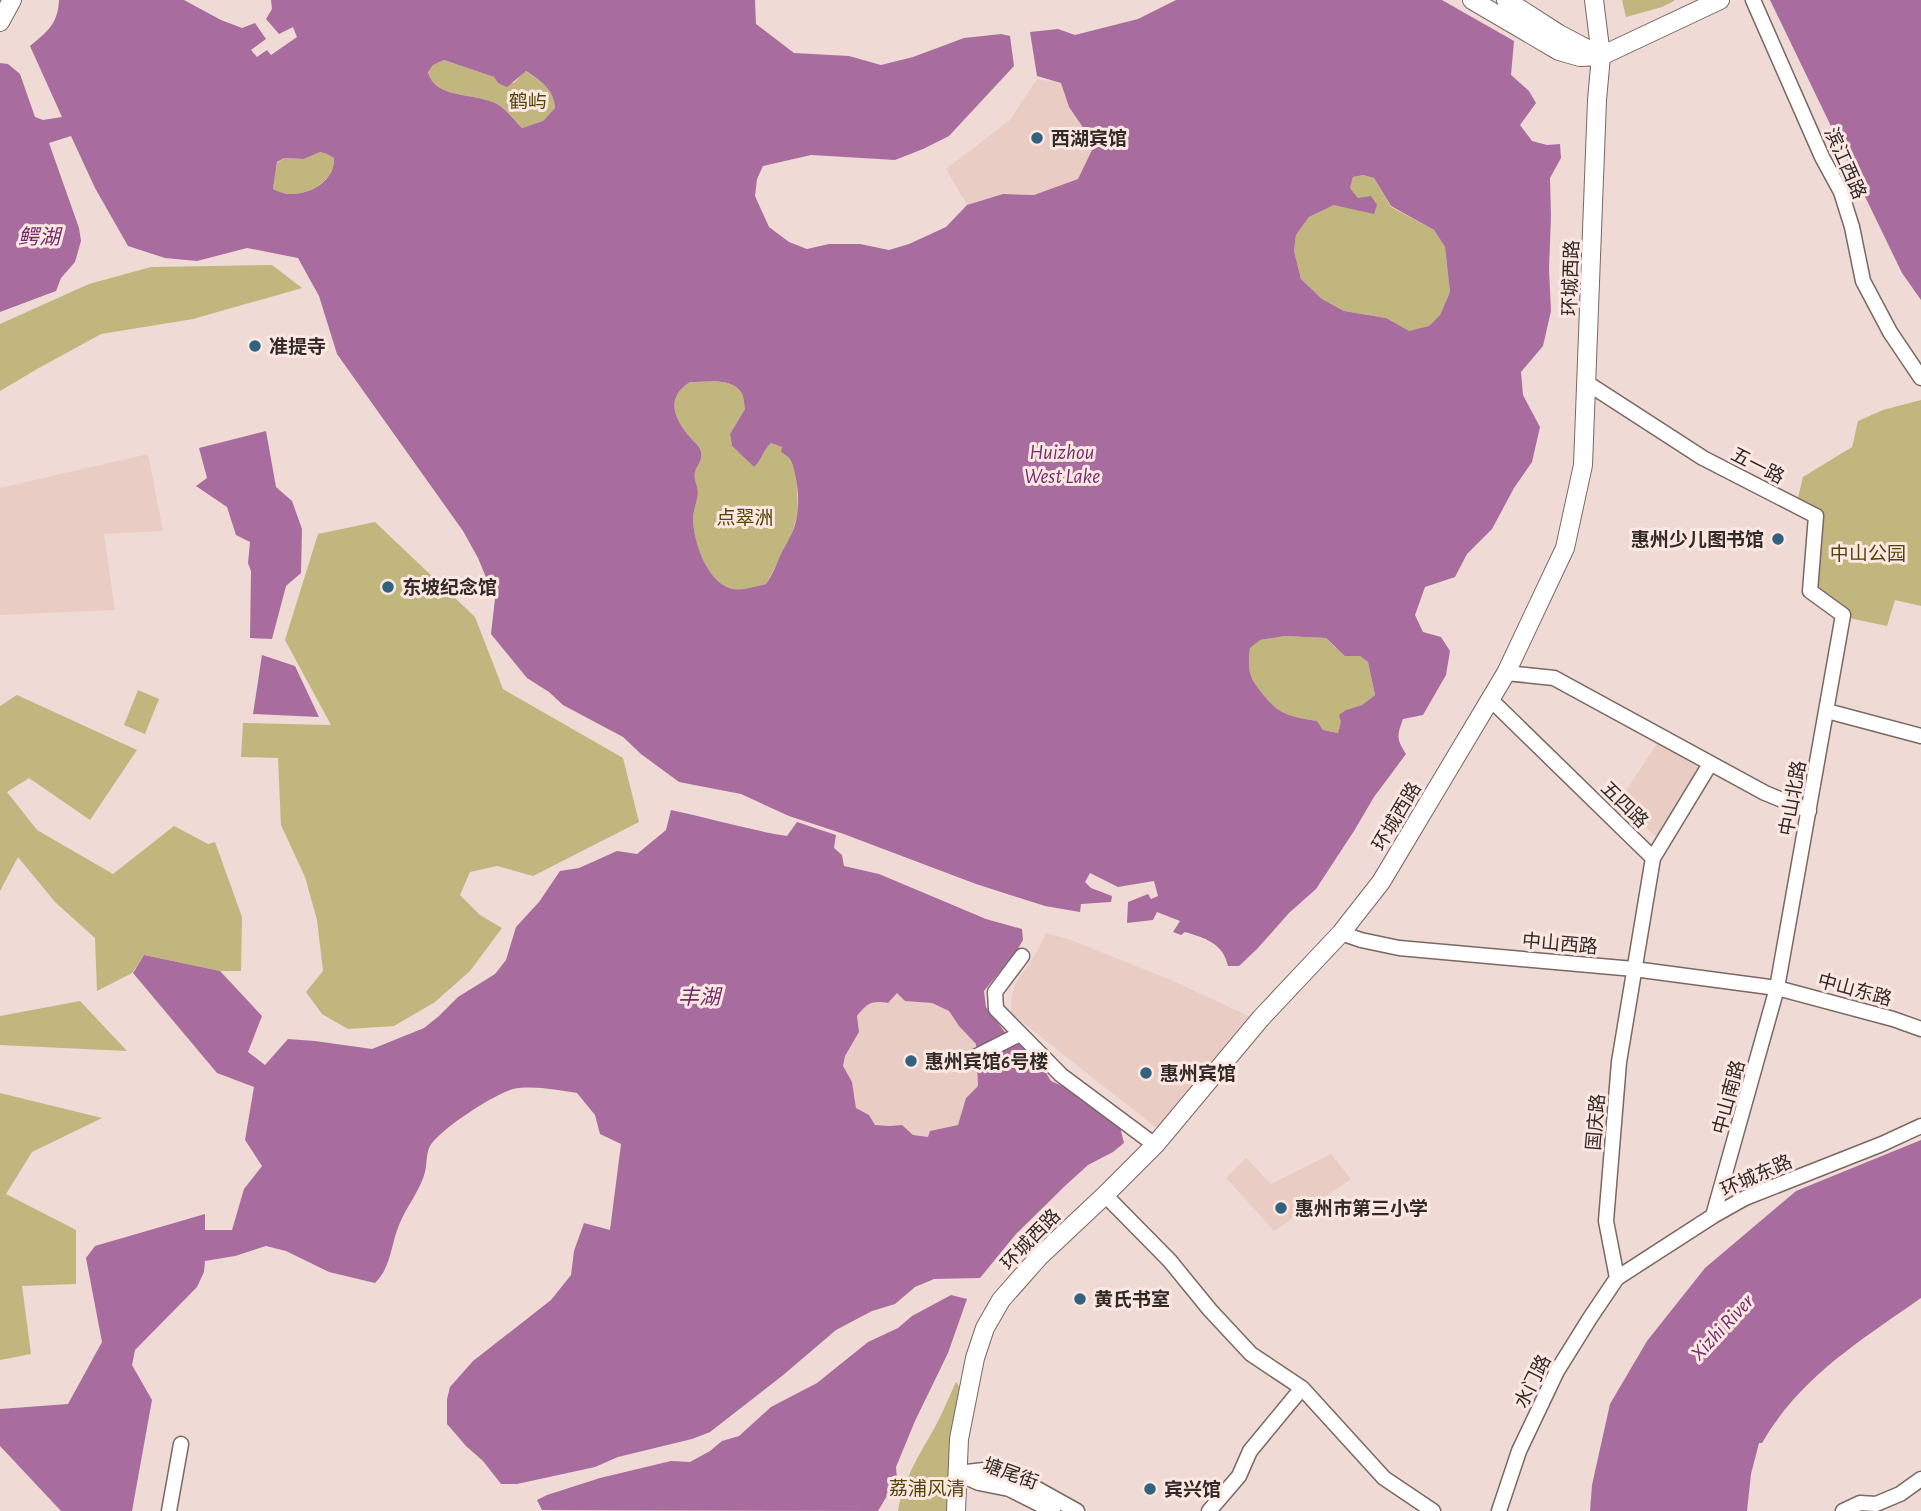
<svg xmlns="http://www.w3.org/2000/svg" width="1921" height="1511" font-family="'Alegreya Sans','Noto Sans SC',sans-serif">
  <style>
    .built { fill: #e9cdc5 }
    .green { fill: #c0b67e }
    .water { fill: #a86d9e; fill-rule: evenodd }
    .lines { fill: none; stroke-linecap: round; stroke-linejoin: round }
    .minor-casing { stroke: #7a6863; stroke-width: 17 }
    .major-casing { stroke: #7a6863; stroke-width: 20 }
    .minor { stroke: #fff; stroke-width: 14 }
    .major { stroke: #fff; stroke-width: 18 }
    .poi-dot { fill: #316280; stroke: #fce7e2; stroke-width: 2.5 }
    .labels { text-anchor: middle; stroke-width: 6; stroke-linejoin: round; paint-order: stroke }
    .park-label { font-size: 19px; fill: #504606; stroke: #fce7e2 }
    .poi-label { font-size: 19px; font-weight: bold; fill: #312a27; stroke: #fce7e2; text-anchor: start }
    .street-label { font-size: 19px; fill: #312a27; stroke: #fce7e2 }
    .water-label { font-size: 21px; font-style: italic; fill: #732b6a; stroke: #fce7e2 }
  </style>
  <rect width="100%" height="100%" fill="#efdad5"/>
  <path class="built" d="M1037 79 1061 83 1069 107 1082 126 1092 150 1078 179 1034 195 1003 194 967 205 946 169 1010 120Z
    M148 454 163 531 104 534 115 610 0 615V488Z
    M1658 742 1699 768 1657 837 1617 804Z
    M1046 933 1071 940 1166 978 1251 1017 1159 1130 1011 1013V1000L1015 984 1037 952Z
    M898 993 905 1001 932 1003 949 1011 959 1026 976 1044 978 1086 966 1098 958 1125 931 1131 928 1137 913 1136 902 1125 890 1126 875 1125 869 1115 856 1108 855 1096 843 1066 845 1056 859 1032 857 1016 866 1005Z
    M1331 1154 1351 1179 1274 1231 1226 1178 1246 1158 1271 1184Z"/>
  <path class="green" d="M1622 0H1674V1L1662 7 1626 17Z
    M444 60 494 77 498 83H514L525 71C541 81 554 88 555 108L543 121 522 128C514 120 507 110 497 104 479 94 447 98 433 82 430 80 430 75 428 72L433 65Z
    M320 152 327 154 334 158C335 180 310 195 290 194 284 194 278 191 273 189L277 163 284 158 304 159Z
    M1363 175 1374 178 1391 207 1434 230 1445 247 1450 292 1440 315 1429 326 1409 332 1386 318 1344 311 1322 299 1301 279 1294 251 1296 235 1309 217 1334 205 1358 198 1350 188 1353 177Z
    M272 265 302 288 193 319 101 334 37 369 0 391V324L89 284 151 267Z
    M690 382C705 382 731 377 741 392 744 396 744 404 745 409L730 434 732 446 754 467C762 460 763 450 771 443L782 447 794 467 797 485 798 513 791 537 766 584C756 586 739 592 729 588 706 579 694 543 693 520 693 511 697 502 698 493 698 486 693 479 695 472 697 465 703 461 701 452 700 445 693 442 689 436 673 417 666 397 690 382Z
    M1921 400V606L1895 600 1887 626 1849 618 1813 589 1817 514 1797 502 1803 477 1852 447 1858 421 1883 410Z
    M375 522 475 617 503 689 623 758 639 822 533 876 497 866 470 872 460 895 480 915 502 928 470 971 435 1002 394 1026 348 1029 322 1014 306 992 323 971 317 920 305 877 281 825 278 758 241 757 243 723 331 725 285 640 318 534Z
    M1285 636 1326 638 1336 648 1360 656 1368 662 1375 695 1362 705 1346 710 1338 733 1323 730 1317 721C1305 719 1290 717 1279 710 1271 705 1254 685 1251 676 1248 668 1249 656 1250 648L1259 640Z
    M138 690 159 699 145 734 124 725Z
    M17 695 137 750 90 820 29 778 7 792 37 830 113 874 174 826 208 844 215 842 242 917 241 971H220L144 955 132 973 97 991 95 938 55 902 18 857 0 891V706Z
    M80 1001 127 1051 0 1045V1016Z
    M0 1093 102 1118 32 1152 6 1194 76 1230V1284L22 1286 31 1354 0 1360Z
    M956 1382 963 1392 950 1511H898C904 1477 919 1456 935 1427 943 1412 949 1397 956 1382Z"/>
  <path class="water" d="M59 0H184L221 20 242 28 255 23 266 39 251 50 257 57 267 50 271 55 297 37 293 27 279 34 266 19 272 9 271 0H755L756 24 794 53 849 56 881 65 913 57 964 38 1001 34 1010 36 1014 66 949 136 923 149 895 160 811 155 763 166 757 179 755 196 769 227 789 242 807 249 829 244H860L889 250 909 244 946 227 967 205 1003 194 1034 195 1078 179 1092 150 1082 126 1069 107 1061 83 1037 76 1030 32 1058 29 1075 35 1138 19 1176 0H1442L1514 41 1511 75 1529 91 1536 103 1520 125 1532 141 1547 145 1560 144 1561 158 1550 178 1551 216 1549 269 1551 311 1543 346 1521 372 1523 395 1540 427 1532 462 1514 488 1492 529 1467 554 1455 577 1425 587 1415 615 1423 632 1441 637 1450 651 1446 675 1423 715 1403 719C1397 736 1396 738 1406 754L1374 797 1354 831 1316 889 1289 913 1257 949 1239 966H1228C1223 943 1205 938 1185 932L1181 935 1173 932 1180 921 1157 912 1153 920 1127 923 1128 902 1148 894 1151 899 1158 896 1154 881 1118 887 1090 873 1085 882 1091 888 1112 896 1111 902 1081 904 1080 912 1045 906 976 884 841 833 789 816 741 794 679 782 641 754 623 737 563 705 549 692 527 678 491 634 495 599 478 558 463 531 337 354 319 296 298 258 247 248 197 261 165 258 128 246 95 188 71 136 49 143 79 228 81 241 75 262 61 278 56 291 0 312V63L8 64 20 74 35 117 43 120 62 117 30 46C47 32 58 24 59 0ZM444 60 494 77 498 83 507 87 526 71C541 81 554 89 555 108L543 121 522 128C514 120 507 110 497 104 479 94 446 98 433 82 432 82 428 73 428 72L433 65ZM320 152 327 154 334 158C335 181 310 195 290 194 284 194 278 191 273 189L277 162 284 158 304 159ZM1363 175 1374 178 1391 206 1434 230 1445 247 1450 292 1440 315 1429 326 1409 331 1386 318 1344 311 1322 299 1301 279 1294 251 1296 235 1309 217 1334 205 1374 214 1377 205 1371 196 1358 198 1350 188 1353 177ZM690 382C705 382 731 377 741 392 744 396 744 404 745 409L730 434 732 446 754 467C762 460 763 450 771 443L782 447 781 452C791 457 793 464 795 474 800 496 800 520 789 539 787 544 783 549 781 554 776 565 773 574 766 584 756 586 739 592 729 588 706 579 694 542 693 520 693 511 697 502 698 493 698 486 693 479 695 472 697 465 703 461 701 452 700 445 693 442 689 436 673 417 666 397 690 382ZM1285 636 1326 638 1345 656H1360L1368 662 1375 695 1362 705 1346 710 1339 715 1341 722 1338 733 1323 730 1317 721C1305 719 1290 717 1279 710 1271 705 1254 685 1251 676 1248 668 1249 656 1250 648L1260 640Z
    M1770 0H1921V300L1902 273Z
    M266 431 276 487 292 501 302 529 301 573 286 586 272 639 250 638 251 571 248 563 250 542 236 535 227 507 196 486 207 478 199 448Z
    M262 655 295 666 319 717 253 714Z
    M671 810C710 818 748 830 787 836L797 822 836 835 834 848 842 855 844 866 879 874 986 919 1022 929 1023 940 1016 952 984 991 986 1007 1004 1031 1040 1063 1051 1081 1069 1089 1119 1123 1124 1143 1113 1152 1088 1165 1066 1185 1016 1234 980 1278 934 1279 915 1287 895 1304 872 1311 836 1330 782 1376 710 1432 692 1439 618 1457 595 1467 517 1484H501L483 1461 466 1446 447 1424V1399L450 1387 473 1361 551 1300 571 1275 574 1251 584 1223 610 1230 621 1144 600 1134 595 1115 577 1093C557 1090 533 1085 513 1089 494 1094 439 1130 430 1146 426 1153 427 1164 425 1172 420 1191 406 1207 399 1225 391 1244 391 1268 375 1283L329 1272 286 1251 266 1246 235 1256 205 1261 204 1272 197 1287 135 1350 132 1365 152 1400 132 1511H61L0 1446V1409L68 1404 102 1342 86 1258 95 1246 205 1214V1230H232L244 1189 262 1166 245 1140 254 1087 217 1073 133 973 144 955 220 971 262 1016 248 1052 265 1065 288 1039 315 1041 372 1049 424 1028 439 1016 458 997 495 974 506 960 516 927 539 902 560 871 579 868 617 851 637 854 666 830ZM897 993 905 1001 932 1003 949 1011 959 1026 976 1044 978 1086 966 1098 958 1125 930 1131 928 1137 913 1135 902 1125 890 1126 875 1125 869 1115 856 1108 852 1082 843 1066 845 1056 859 1032 857 1016C867 1003 872 1000 888 1003Z
    M1921 1140V1298C1860 1341 1800 1377 1762 1443H1759L1751 1474 1747 1511H1590L1592 1485 1610 1404 1647 1341 1705 1268 1796 1191Z
    M951 1295 967 1299 948 1353 915 1421 896 1467 897 1479 878 1511 542 1510 537 1500 547 1495 600 1478 671 1461 690 1462 710 1451 722 1441 739 1436 771 1407 817 1383 868 1342 898 1328 912 1316Z"/>
  <g class="lines">
    <defs>
      <path id="minor" d="M1753 0 1822 157 1841 192 1852 227 1863 281 1890 332 1921 378
        M1587 383 1703 458 1816 516 1810 591 1843 615 1777 988 1713 1216
        M1506 673 1554 678 1765 793 1809 811
        M1490 699 1653 858 1619 1062 1606 1221 1617 1278
        M1827 711 1921 736
        M1653 858 1710 764
        M1341 933 1361 940 1399 948 1634 969 1777 988 1893 1019 1921 1029
        M1022 956 995 992 996 1009 1061 1075 1155 1145
        M967 1061 1020 1034
        M1105 1195 1170 1261 1210 1310 1251 1354 1302 1388
        M958 1473 984 1470 1016 1477 1077 1511
        M959 1474 979 1483 1009 1489 1053 1511
        M169 1511 181 1444
        M1209 1511 1239 1476 1250 1451 1302 1388 1384 1478 1433 1511
        M1499 1511 1519 1451 1557 1371 1590 1318 1617 1278 1713 1216 1745 1198 1882 1144 1921 1126
        M1843 1511 1860 1503 1876 1504 1900 1494 1921 1479"/>
      <path id="major" d="M1472 0 1559 51 1580 57 1601 56 1720 0
        M1506 0 1559 34 1595 53
        M0 22 12 0
        M956 1511 959 1439 975 1358 985 1328 1001 1300 1039 1257 1105 1195 1155 1145 1261 1018 1341 933 1381 882 1506 673 1565 548 1583 465 1597 100 1601 56 1594 0"/>
    </defs>
    <use href="#minor" class="minor-casing"/>
    <use href="#major" class="major-casing"/>
    <use href="#minor" class="minor"/>
    <use href="#major" class="major"/>
  </g>
  <g class="poi-dot">
    <circle cx="1037" cy="138" r="7"/>
    <circle cx="255" cy="346" r="7"/>
    <circle cx="1778" cy="539" r="7"/>
    <circle cx="388" cy="587" r="7"/>
    <circle cx="911" cy="1061" r="7"/>
    <circle cx="1146" cy="1073" r="7"/>
    <circle cx="1281" cy="1208" r="7"/>
    <circle cx="1080" cy="1299" r="7"/>
    <circle cx="1150" cy="1489" r="7"/>
  </g>
  <g class="labels">
    <g class="park-label">
      <text x="528" y="108">鹤屿</text>
      <text x="745" y="524">点翠洲</text>
      <text x="1868" y="560">中山公园</text>
      <text x="927" y="1495">荔浦风清</text>
    </g>
    <g class="poi-label">
      <text x="1051" y="145">西湖宾馆</text>
      <text x="269" y="353">准提寺</text>
      <text x="1764" y="546" text-anchor="end">惠州少儿图书馆</text>
      <text x="402" y="594">东坡纪念馆</text>
      <text x="925" y="1068">惠州宾馆6号楼</text>
      <text x="1160" y="1080">惠州宾馆</text>
      <text x="1295" y="1215">惠州市第三小学</text>
      <text x="1094" y="1306">黄氏书室</text>
      <text x="1164" y="1496">宾兴馆</text>
    </g>
    <g class="street-label">
      <text transform="translate(1846 163) rotate(66)" y="7">滨江西路</text>
      <text transform="translate(1570 278) rotate(-88)" y="7">环城西路</text>
      <text transform="translate(1758 465) rotate(27)" y="7">五一路</text>
      <text transform="translate(1792 798) rotate(-80)" y="7">中山北路</text>
      <text transform="translate(1625 804) rotate(44)" y="7">五四路</text>
      <text transform="translate(1396 816) rotate(-59)" y="7">环城西路</text>
      <text transform="translate(1560 943) rotate(5)" y="7">中山西路</text>
      <text transform="translate(1855 989) rotate(15)" y="7">中山东路</text>
      <text transform="translate(1728 1097) rotate(-75)" y="7">中山南路</text>
      <text transform="translate(1595 1122) rotate(-85)" y="7">国庆路</text>
      <text transform="translate(1756 1175) rotate(-24)" y="7">环城东路</text>
      <text transform="translate(1030 1239) rotate(-46)" y="7">环城西路</text>
      <text transform="translate(1532 1381) rotate(-63)" y="7">水门路</text>
      <text transform="translate(1011 1473) rotate(20)" y="7">塘尾街</text>
    </g>
    <g class="water-label">
      <text x="39" y="244">鳄湖</text>
      <text x="1062" y="459">Huizhou<tspan x="1062" dy="24">West Lake</tspan></text>
      <text x="699" y="1004">丰湖</text>
      <text transform="translate(1722 1327) rotate(-47)" y="7">Xizhi River</text>
    </g>
  </g>
</svg>
